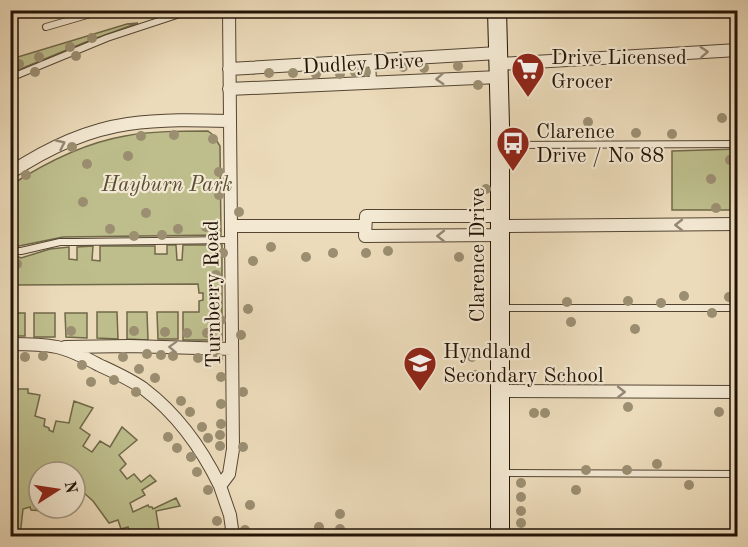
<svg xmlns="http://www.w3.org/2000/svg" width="748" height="547" font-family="'Old Standard TT',serif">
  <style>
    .green { fill: #bdbe8c; stroke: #706849; stroke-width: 1.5 }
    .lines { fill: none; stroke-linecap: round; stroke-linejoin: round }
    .lane-casing { stroke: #544533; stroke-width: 8 }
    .street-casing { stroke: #544533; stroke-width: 14 }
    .secondary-casing { stroke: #221306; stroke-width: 20 }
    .lane { stroke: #f3e8d2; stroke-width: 6 }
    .street { stroke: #f3e8d2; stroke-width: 12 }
    .secondary { stroke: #f3e8d2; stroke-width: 18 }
    .tree { fill: #9b8e71 }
    .oneway { stroke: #958876 }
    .labels { text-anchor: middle; stroke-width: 4.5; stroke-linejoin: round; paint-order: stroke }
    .poi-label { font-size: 21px; fill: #221306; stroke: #f3e8d2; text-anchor: start }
    .street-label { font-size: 21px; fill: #221306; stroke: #f3e8d2 }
    .park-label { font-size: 21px; font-style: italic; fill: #584f35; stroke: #f3e8d2 }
  </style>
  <rect width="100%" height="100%" fill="#ecdbba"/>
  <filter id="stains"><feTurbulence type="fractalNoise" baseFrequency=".00333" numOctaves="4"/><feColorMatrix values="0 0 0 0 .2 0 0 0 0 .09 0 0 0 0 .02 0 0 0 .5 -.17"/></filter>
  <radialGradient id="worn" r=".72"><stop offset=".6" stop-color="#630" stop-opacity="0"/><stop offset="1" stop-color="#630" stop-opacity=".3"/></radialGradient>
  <path class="green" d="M138 23 86 42 11 73V59L127 24Z
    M208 131 213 135 220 146 221 235 63 237 19 246 16 244 11 237V185C45 163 84 143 125 136 152 131 180 131 208 131Z
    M737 149V210H672V151Z
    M167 245H176L177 260H182L183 245H222V340H183V312H199V301L203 300V293H199L198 284 11 285V254L21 258 50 249 69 247V259L77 260V247L93 246 92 260 100 261V246H155V254H167Z
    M97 312H117L118 339 97 338Z
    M127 312H147L148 340 127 339Z
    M157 312H178V339H158Z
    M11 313H25V336H11Z
    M34 313H55V337H34Z
    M65 313H87V338L66 337Z
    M16 389H28V393L40 395 35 416 45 419 44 426 49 428V430L53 432 56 421 69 423 74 401 93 408 80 428 90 435 83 446 92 452 100 441 110 447 122 427 137 440 119 455 126 464 120 470 127 479 134 474 141 482 150 475 156 481 142 490 145 495 130 503 133 512 148 505 149 507H152L153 509 176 498 180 506 156 511 160 536H131L128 527 121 529 118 520 109 523 93 501 75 485V472H39V508H58V512L50 511 45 509 43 511 31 510 30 507 23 509 20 536H11L10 412H15Z"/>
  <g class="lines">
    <defs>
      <path id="lane" d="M46 27 104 10
        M372 61 373 82
        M10 78 107 38 192 10
        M501 145 738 144
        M10 247 16 251H21L60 242H76L231 240
        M501 308H738
        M501 473 738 474
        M118 535V536"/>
      <path id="street" d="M229 10 233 449 229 474 220 486 230 515 233 536
        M499 64 738 50
        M229 69 498 53
        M229 89 499 77
        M10 173C46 149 86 130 128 124 162 119 196 120 229 121
        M500 216H366L365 236 500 235
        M231 226H365
        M500 226 738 224
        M10 344C25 344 42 344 57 347 71 350 86 358 99 365 114 372 130 379 144 389 177 414 202 449 220 486
        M65 347 129 346 232 349
        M499 391 738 392"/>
      <path id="secondary" d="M497 10 500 125V536"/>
    </defs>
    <use href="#lane" class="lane-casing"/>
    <use href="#street" class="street-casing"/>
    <use href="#secondary" class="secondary-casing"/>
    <use href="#lane" class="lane"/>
    <use href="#street" class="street"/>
    <use href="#secondary" class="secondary"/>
  </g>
  <g class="tree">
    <circle cx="92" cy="38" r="5"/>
    <circle cx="70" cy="47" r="5"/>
    <circle cx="76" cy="56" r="5"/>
    <circle cx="39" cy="57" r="5"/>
    <circle cx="19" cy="64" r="5"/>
    <circle cx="458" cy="66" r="5"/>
    <circle cx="403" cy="67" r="5"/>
    <circle cx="424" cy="68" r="5"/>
    <circle cx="35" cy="72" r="5"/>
    <circle cx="355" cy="72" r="5"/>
    <circle cx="366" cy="72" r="5"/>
    <circle cx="269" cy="73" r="5"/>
    <circle cx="293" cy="73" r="5"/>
    <circle cx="316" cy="74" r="5"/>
    <circle cx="340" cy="74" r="5"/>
    <circle cx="478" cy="85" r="5"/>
    <circle cx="722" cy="118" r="5"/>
    <circle cx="588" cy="122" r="5"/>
    <circle cx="636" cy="133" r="5"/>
    <circle cx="672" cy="134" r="5"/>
    <circle cx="174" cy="135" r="5"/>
    <circle cx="141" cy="136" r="5"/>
    <circle cx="213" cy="139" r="5"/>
    <circle cx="72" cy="147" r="5"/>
    <circle cx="128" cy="156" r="5"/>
    <circle cx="730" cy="160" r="5"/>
    <circle cx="87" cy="164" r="5"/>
    <circle cx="219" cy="172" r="5"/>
    <circle cx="26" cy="175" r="5"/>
    <circle cx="711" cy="179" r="5"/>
    <circle cx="486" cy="189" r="5"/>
    <circle cx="219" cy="195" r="5"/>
    <circle cx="83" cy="202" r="5"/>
    <circle cx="716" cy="208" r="5"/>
    <circle cx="239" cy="212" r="5"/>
    <circle cx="146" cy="213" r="5"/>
    <circle cx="206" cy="227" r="5"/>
    <circle cx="110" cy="229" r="5"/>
    <circle cx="178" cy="229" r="5"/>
    <circle cx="162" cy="235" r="5"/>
    <circle cx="134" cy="236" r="5"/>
    <circle cx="271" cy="247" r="5"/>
    <circle cx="388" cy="251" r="5"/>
    <circle cx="223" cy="253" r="5"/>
    <circle cx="333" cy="253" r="5"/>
    <circle cx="366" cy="253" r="5"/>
    <circle cx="306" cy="257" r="5"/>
    <circle cx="459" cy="257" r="5"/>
    <circle cx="253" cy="261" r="5"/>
    <circle cx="17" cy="264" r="5"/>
    <circle cx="216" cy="275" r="5"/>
    <circle cx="477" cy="290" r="5"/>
    <circle cx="218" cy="291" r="5"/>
    <circle cx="684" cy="296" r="5"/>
    <circle cx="729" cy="297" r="5"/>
    <circle cx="628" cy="301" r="5"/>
    <circle cx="567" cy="302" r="5"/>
    <circle cx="661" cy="303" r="5"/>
    <circle cx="248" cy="309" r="5"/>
    <circle cx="712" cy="313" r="5"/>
    <circle cx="221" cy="320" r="5"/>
    <circle cx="571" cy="322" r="5"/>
    <circle cx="635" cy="329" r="5"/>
    <circle cx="71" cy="331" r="5"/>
    <circle cx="134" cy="331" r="5"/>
    <circle cx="165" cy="332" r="5"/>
    <circle cx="187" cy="333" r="5"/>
    <circle cx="207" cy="333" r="5"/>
    <circle cx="241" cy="335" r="5"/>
    <circle cx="147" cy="354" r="5"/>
    <circle cx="161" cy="355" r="5"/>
    <circle cx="43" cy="356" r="5"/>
    <circle cx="173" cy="356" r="5"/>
    <circle cx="25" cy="357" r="5"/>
    <circle cx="123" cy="357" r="5"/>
    <circle cx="472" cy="357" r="5"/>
    <circle cx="198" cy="358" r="5"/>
    <circle cx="218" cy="358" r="5"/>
    <circle cx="82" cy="365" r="5"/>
    <circle cx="139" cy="369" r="5"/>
    <circle cx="475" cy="375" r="5"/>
    <circle cx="221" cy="377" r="5"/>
    <circle cx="155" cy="378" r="5"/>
    <circle cx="114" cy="380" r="5"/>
    <circle cx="91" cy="382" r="5"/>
    <circle cx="136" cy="392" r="5"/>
    <circle cx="243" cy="392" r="5"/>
    <circle cx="181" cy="401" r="5"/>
    <circle cx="221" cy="404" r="5"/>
    <circle cx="628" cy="407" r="5"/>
    <circle cx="190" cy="412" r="5"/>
    <circle cx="719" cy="412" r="5"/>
    <circle cx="534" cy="413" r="5"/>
    <circle cx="545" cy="413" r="5"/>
    <circle cx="221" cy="424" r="5"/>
    <circle cx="202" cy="427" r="5"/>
    <circle cx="220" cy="435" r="5"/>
    <circle cx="168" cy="437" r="5"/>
    <circle cx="208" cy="438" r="5"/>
    <circle cx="220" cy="446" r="5"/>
    <circle cx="243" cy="447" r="5"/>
    <circle cx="177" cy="448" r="5"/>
    <circle cx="191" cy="457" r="5"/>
    <circle cx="657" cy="464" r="5"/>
    <circle cx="586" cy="470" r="5"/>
    <circle cx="627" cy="470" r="5"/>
    <circle cx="197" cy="472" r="5"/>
    <circle cx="521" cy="483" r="5"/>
    <circle cx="689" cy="485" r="5"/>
    <circle cx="208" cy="490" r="5"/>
    <circle cx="576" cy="490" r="5"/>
    <circle cx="521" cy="497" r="5"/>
    <circle cx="250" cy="505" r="5"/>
    <circle cx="521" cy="511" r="5"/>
    <circle cx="340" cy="514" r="5"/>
    <circle cx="217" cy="521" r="5"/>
    <circle cx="521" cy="523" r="5"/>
    <circle cx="319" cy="527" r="5"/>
    <circle cx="340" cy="529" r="5"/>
    <circle cx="245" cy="530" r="5"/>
  </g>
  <defs><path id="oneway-chevron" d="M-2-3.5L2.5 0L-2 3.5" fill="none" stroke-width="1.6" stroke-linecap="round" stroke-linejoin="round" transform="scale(1.5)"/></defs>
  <g class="oneway">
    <use href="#oneway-chevron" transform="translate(704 52) rotate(-3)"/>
    <use href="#oneway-chevron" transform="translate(440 79) rotate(177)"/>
    <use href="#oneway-chevron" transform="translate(61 144) rotate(-25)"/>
    <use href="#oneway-chevron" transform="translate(679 225) rotate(180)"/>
    <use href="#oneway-chevron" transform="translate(441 236) rotate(180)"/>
    <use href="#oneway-chevron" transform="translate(173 347) rotate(-178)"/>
    <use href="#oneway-chevron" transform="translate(621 392)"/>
  </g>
  <defs>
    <symbol id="supermarket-pin" viewBox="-11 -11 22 30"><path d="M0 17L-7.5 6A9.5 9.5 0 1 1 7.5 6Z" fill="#8f2418" stroke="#f3e8d2"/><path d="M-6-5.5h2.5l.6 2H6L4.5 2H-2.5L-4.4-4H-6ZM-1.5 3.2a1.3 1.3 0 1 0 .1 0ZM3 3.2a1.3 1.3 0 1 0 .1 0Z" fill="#fff"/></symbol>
    <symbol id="bus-pin" viewBox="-11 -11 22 30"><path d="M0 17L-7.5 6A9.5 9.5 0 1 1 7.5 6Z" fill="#8f2418" stroke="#f3e8d2"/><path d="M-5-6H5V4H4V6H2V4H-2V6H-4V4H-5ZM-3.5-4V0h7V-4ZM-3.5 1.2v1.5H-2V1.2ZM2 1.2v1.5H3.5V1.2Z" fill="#fff"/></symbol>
    <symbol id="school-pin" viewBox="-11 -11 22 30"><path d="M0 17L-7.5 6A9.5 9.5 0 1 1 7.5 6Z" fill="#8f2418" stroke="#f3e8d2"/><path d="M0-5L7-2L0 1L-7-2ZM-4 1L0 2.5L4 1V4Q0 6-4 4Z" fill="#fff"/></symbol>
  </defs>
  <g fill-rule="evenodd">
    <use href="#supermarket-pin" x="509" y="50" width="38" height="52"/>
    <use href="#bus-pin" x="494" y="124" width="38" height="52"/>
    <use href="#school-pin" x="401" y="344" width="38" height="52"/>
  </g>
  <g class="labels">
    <g class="poi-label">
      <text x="551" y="64">Drive Licensed<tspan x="551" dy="24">Grocer</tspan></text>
      <text x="536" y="138">Clarence<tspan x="536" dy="24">Drive / No 88</tspan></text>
      <text x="443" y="358">Hyndland<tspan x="443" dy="24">Secondary School</tspan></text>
    </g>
    <g class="street-label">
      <text transform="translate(363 63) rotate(-3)" y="7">Dudley Drive</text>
      <text transform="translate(477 255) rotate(-90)" y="7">Clarence Drive</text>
      <text transform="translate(212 294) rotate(-91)" y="7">Turnberry Road</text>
    </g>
    <g class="park-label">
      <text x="167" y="191">Hayburn Park</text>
    </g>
  </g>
  <rect width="748" height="547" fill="none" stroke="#ecdbba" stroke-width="36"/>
  <rect x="12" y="12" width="724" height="523" fill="none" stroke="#221306" stroke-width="3"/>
  <rect x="18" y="18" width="712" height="511" fill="none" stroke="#221306" stroke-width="1.5"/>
  <g transform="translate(57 490) rotate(78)"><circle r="28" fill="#f3e8d2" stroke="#9f9380" stroke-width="1.5"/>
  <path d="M0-4.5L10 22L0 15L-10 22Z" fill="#8f2418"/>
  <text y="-9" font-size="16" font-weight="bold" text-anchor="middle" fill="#221306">N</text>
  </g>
  <rect width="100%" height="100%" filter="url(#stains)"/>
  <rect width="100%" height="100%" fill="url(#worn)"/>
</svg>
